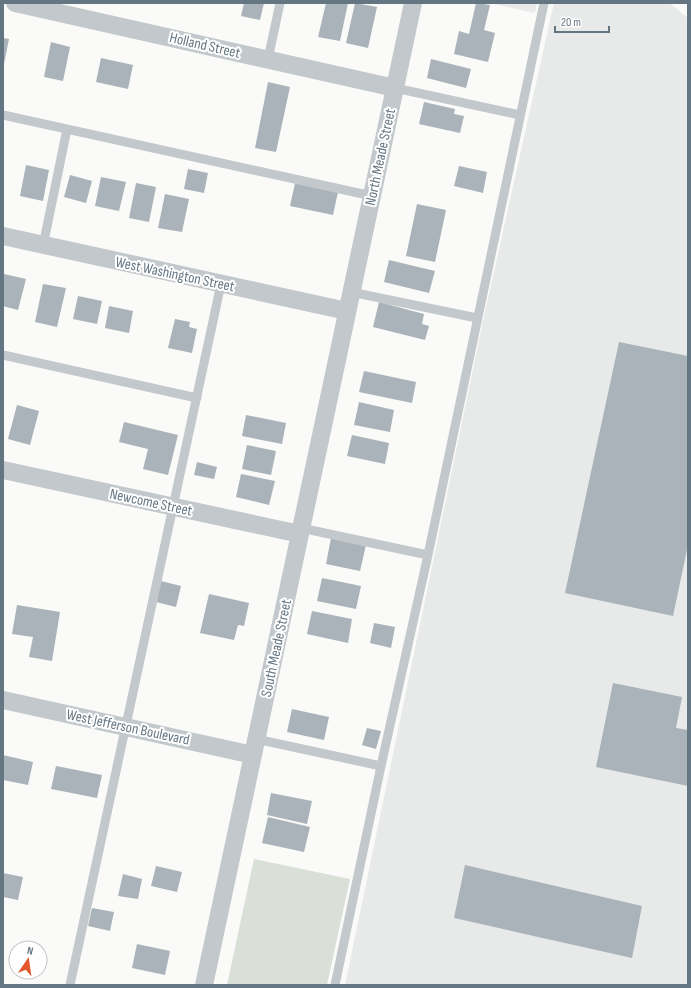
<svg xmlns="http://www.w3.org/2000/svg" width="691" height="988" font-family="'Sofia Sans Condensed',sans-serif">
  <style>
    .built { fill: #e8e9e9 }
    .green { fill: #dadfd7 }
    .building { fill: #aab3b9 }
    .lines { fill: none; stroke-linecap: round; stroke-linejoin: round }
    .service { stroke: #c3c8cc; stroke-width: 9 }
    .minor { stroke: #c3c8cc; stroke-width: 18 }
    .labels { text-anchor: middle; stroke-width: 4; stroke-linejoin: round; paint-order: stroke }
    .street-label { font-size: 15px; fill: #657683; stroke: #fff }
  </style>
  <rect width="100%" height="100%" fill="#fafaf8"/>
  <path class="built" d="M490 3H537L535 13Z
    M554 3H669L688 18V985H345L483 321Z"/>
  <path class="green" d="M254 859 350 879 327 985H227Z"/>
  <path class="building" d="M244 3H264L260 20 241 16Z
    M326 3H348L340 41 318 37Z
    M355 3 377 7 368 48 346 43Z
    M476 3 490 5 484 30 495 33 488 62 454 54 459 31 469 34Z
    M3 38 9 39 4 64H3Z
    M51 42 70 47 63 81 44 77Z
    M101 58 133 65 128 89 96 82Z
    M431 59 471 69 466 88 427 78Z
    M268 82 290 87 276 152 255 148Z
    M424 102 455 109 454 114 464 116 460 133 419 124Z
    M26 165 49 170 43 201 20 196Z
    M459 166 487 172 483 193 454 186Z
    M188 169 208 173 204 193 184 189Z
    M70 175 92 181 86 203 64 197Z
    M101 177 126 182 119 211 95 206Z
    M136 183 156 187 149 222 129 218Z
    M295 183 338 192 333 215 290 206Z
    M165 194 189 199 182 232 158 228Z
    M417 204 446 210 435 262 406 256Z
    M389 260 435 271 429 293 384 282Z
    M4 274 26 279 18 310 3 306V279Z
    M43 284 66 288 57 327 35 322Z
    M78 296 102 301 97 324 73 319Z
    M379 302 424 314 422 324 429 326 425 340 373 327Z
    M109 306 133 311 129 333 105 328Z
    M175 319 190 322 189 327 197 329 192 353 168 348Z
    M619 342 688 356V545L673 616 565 593Z
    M364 371 416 382 412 403 359 392Z
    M359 402 394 410 390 432 354 425Z
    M17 405 39 411 30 445 8 439Z
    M246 415 286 423 282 444 242 436Z
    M124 422 178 435 168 475 143 469 148 449 119 442Z
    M352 435 389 443 385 464 347 456Z
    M247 445 276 451 271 475 242 469Z
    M197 462 217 467 214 479 194 475Z
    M241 474 275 481 269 505 236 497Z
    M331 538 366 545 360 571 326 564Z
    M322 578 361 586 356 609 317 601Z
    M161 581 181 586 176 607 156 602Z
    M209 594 249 603 244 626 238 625 234 640 200 633Z
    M17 605 60 612 52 661 29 657 33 637 12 634Z
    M312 611 352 619 348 643 307 634Z
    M374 623 395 627 391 648 370 643Z
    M613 683 682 697 676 728 688 730V786L596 767Z
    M292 709 329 717 324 740 287 732Z
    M367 728 381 731 376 749 362 745Z
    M3 755 33 762 28 785 3 780Z
    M56 766 102 775 97 798 51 789Z
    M271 793 312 801 307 824 267 815Z
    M268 817 310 827 304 852 262 843Z
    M465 865 642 906 632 958 454 918Z
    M156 866 182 872 177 892 151 886Z
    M3 873 23 877 18 900 3 897Z
    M123 874 142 879 138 899 118 896Z
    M92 908 114 912 110 931 88 926Z
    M137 944 170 951 165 975 132 968Z"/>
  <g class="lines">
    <path class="service" d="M268 59 280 3
      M395 88 520 115
      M3 115 372 196
      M43 246 67 129
      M351 292 477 318
      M3 355 197 398
      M301 528 428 555
      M256 739 381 766
      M70 985 221 284
      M335 985 381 766 428 555 544 3"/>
    <path class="minor" d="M15 3 395 88
      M3 236 347 311
      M3 470 300 534
      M3 700 253 755
      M204 985 413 3"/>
  </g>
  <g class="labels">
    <g class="street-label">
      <text transform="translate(205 45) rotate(13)" y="5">Holland Street</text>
      <text transform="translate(380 157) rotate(-78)" y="5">North Meade Street</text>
      <text transform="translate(175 274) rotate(12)" y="5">West Washington Street</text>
      <text transform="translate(151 502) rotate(12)" y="5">Newcome Street</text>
      <text transform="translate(276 648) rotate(-78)" y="5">South Meade Street</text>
      <text transform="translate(128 727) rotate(12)" y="5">West Jefferson Boulevard</text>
    </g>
  </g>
  <rect width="691" height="988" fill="none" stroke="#657683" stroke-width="8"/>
  <g transform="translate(28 960) rotate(13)"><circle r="19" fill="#ffffff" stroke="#c1c8cd"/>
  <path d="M0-3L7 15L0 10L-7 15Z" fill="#e4572e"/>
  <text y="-6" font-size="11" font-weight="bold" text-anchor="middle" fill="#657683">N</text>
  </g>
  <path d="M555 26v6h54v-6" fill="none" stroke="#657683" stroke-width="2"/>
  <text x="561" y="26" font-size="12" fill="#657683" stroke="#ffffff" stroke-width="3" paint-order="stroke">20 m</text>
</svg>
